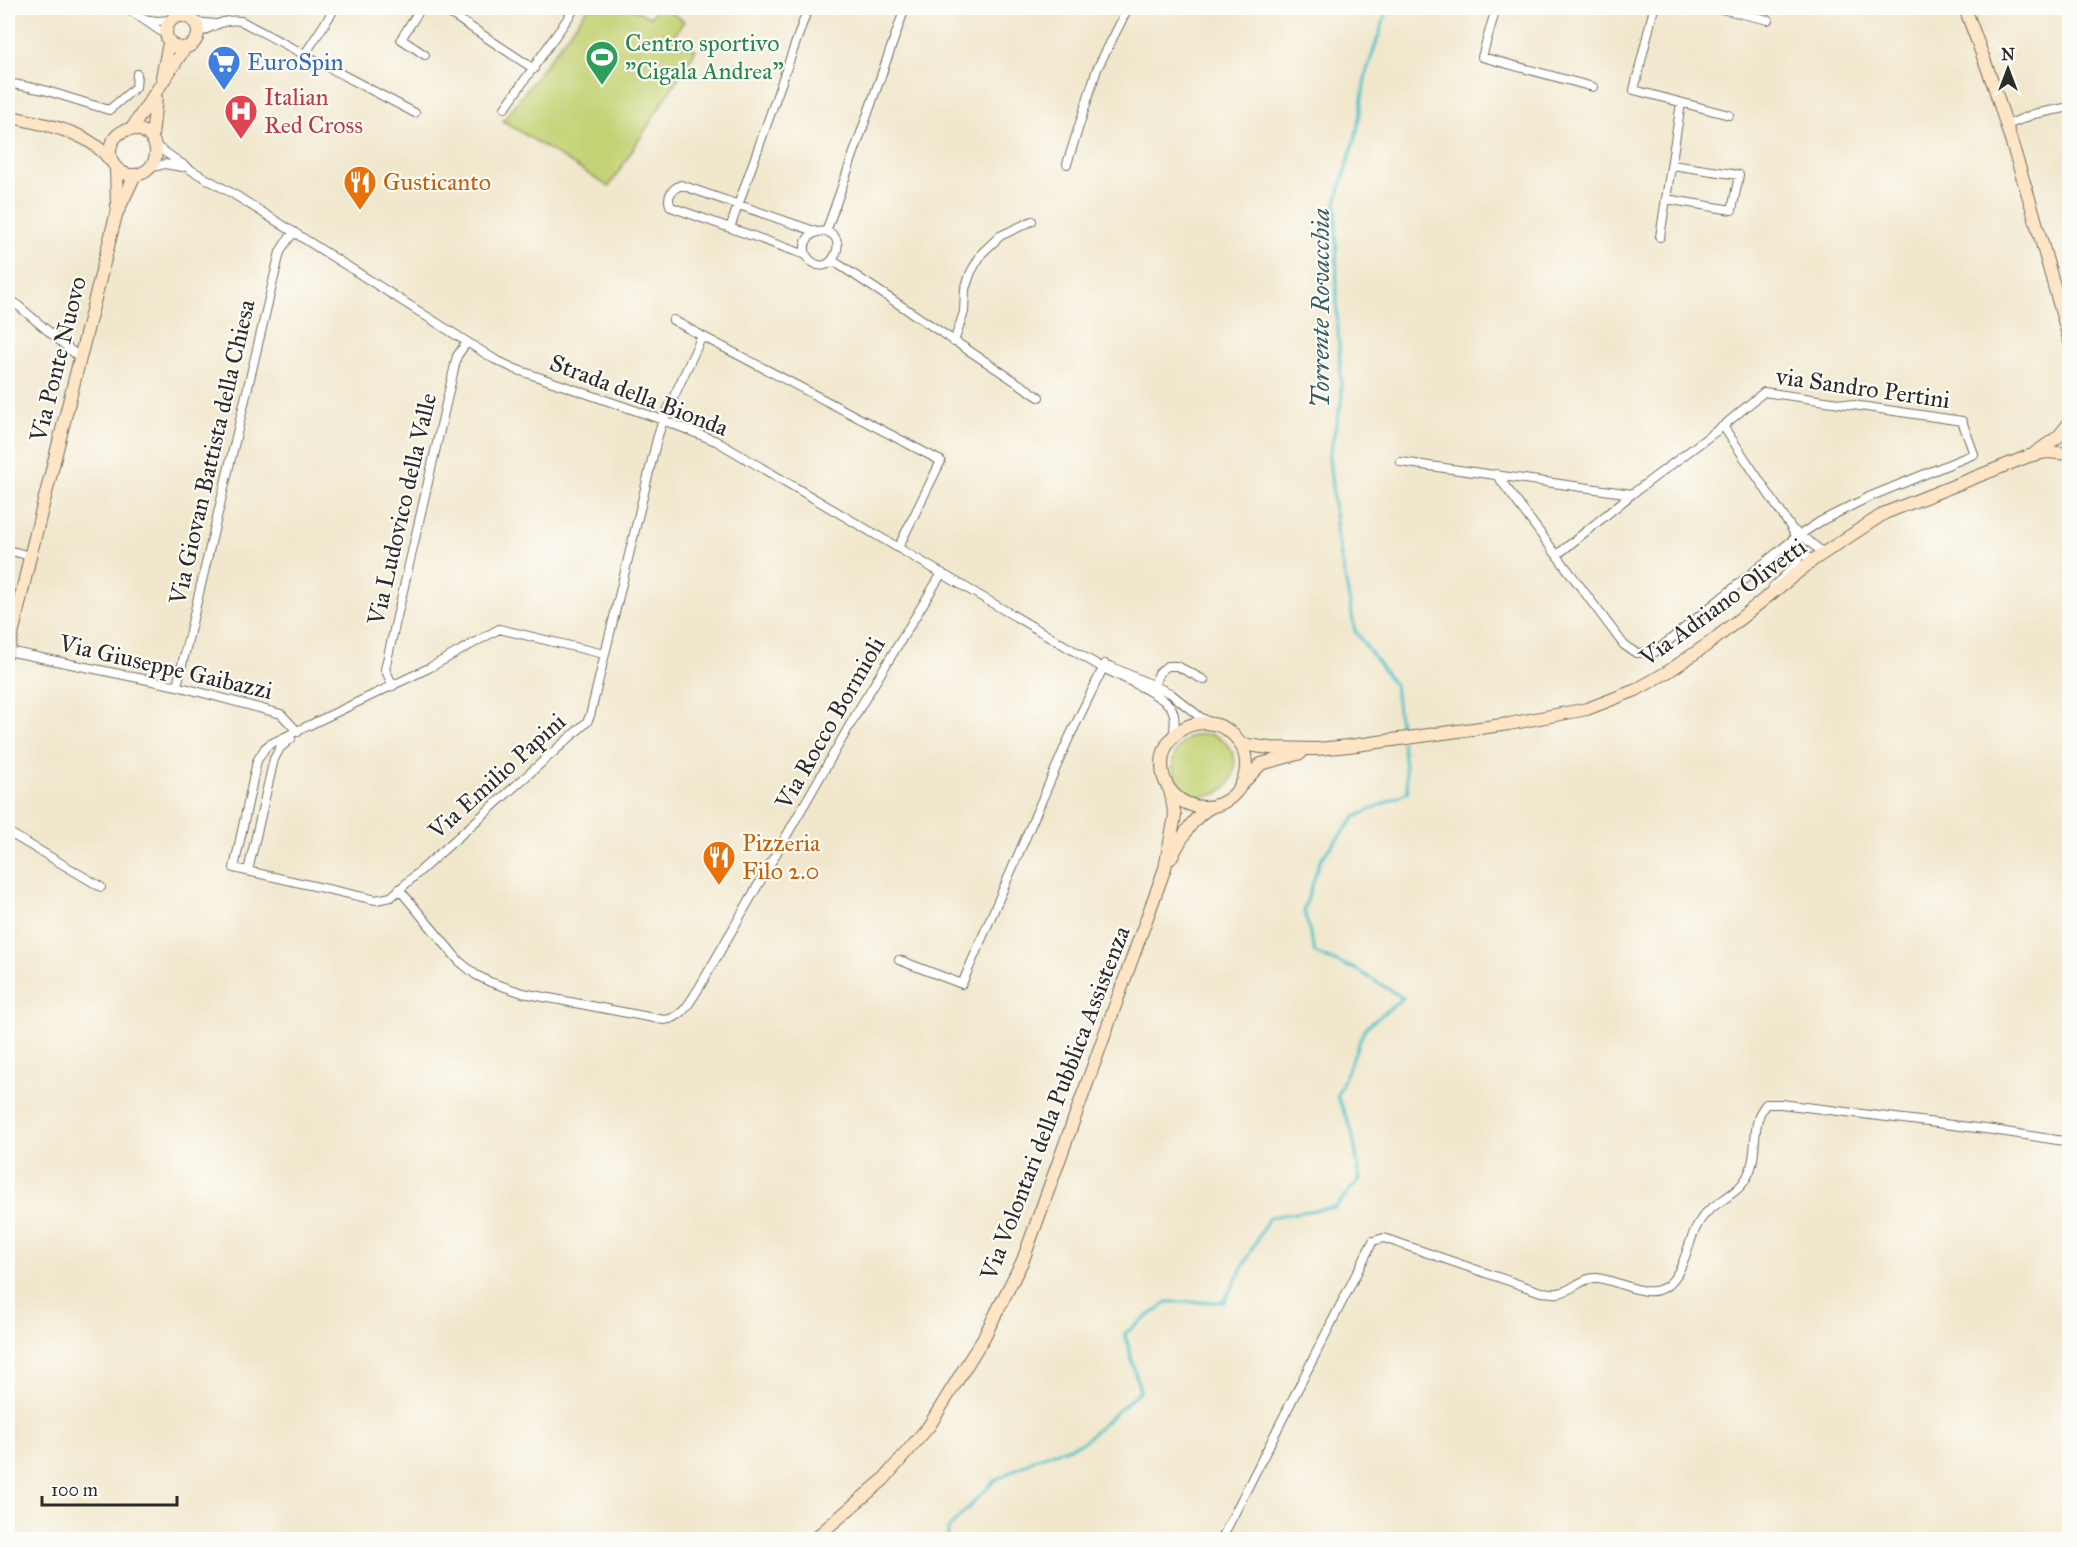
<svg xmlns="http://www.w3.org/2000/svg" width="2077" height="1547" font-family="'IM FELL Great Primer',serif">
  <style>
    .green { fill: #c4d274; stroke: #787e50; stroke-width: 1.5 }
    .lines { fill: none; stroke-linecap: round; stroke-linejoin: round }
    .stream { stroke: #54c2c8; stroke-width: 3 }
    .street-casing { stroke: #706d63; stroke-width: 10 }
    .secondary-casing { stroke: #706d63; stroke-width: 14 }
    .street { stroke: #fff; stroke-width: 8 }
    .secondary { stroke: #fde5c5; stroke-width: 12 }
    .labels { text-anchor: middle; stroke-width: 4.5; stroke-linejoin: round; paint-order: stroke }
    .leisure-label { font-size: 24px; fill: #27864d; stroke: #fdfcf7; text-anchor: start }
    .shop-label { font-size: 24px; fill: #366cbe; stroke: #fdfcf7; text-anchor: start }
    .health-label { font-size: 24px; fill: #be3a42; stroke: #fdfcf7; text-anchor: start }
    .food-label { font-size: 24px; fill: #c56008; stroke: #fdfcf7; text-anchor: start }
    .street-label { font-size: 24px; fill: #2b2b2b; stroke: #fdfcf7 }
    .water-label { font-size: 26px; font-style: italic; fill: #396062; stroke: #fdfcf7 }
  </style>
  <rect width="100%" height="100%" fill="#fdfcf7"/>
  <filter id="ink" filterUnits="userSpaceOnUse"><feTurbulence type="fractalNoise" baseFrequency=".0167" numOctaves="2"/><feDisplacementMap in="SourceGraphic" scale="12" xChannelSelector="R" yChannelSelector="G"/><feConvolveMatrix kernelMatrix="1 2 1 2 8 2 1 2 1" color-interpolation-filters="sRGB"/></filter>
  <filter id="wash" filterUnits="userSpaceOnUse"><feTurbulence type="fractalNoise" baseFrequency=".008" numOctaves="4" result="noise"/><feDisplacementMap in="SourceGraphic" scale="24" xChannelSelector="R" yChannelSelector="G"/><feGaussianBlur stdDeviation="1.35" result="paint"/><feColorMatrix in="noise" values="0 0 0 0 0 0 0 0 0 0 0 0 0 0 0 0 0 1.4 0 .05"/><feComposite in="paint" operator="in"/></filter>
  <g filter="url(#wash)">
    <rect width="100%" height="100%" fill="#f1e7cc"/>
    <path class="green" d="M588 8H631L650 17 657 8H664L684 21 674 36 696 50 609 187 503 121Z
      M1173 765a31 31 0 1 1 62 0a31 31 0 1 1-62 0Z"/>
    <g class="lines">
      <path class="stream" d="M1388 8 1366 73 1357 131 1336 202 1337 312 1342 398 1329 457 1337 534 1355 631 1395 686 1401 735
        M948 1540V1529L994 1481 1037 1458 1082 1443 1140 1391 1125 1333 1168 1302H1224L1269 1217 1335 1207 1360 1179 1352 1131 1337 1096 1365 1028 1403 998 1357 970 1315 953 1304 910 1320 860 1355 817 1408 792 1402 742"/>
    </g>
  </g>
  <g filter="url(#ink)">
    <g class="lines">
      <defs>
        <path id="street" d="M127 8 166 35
          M421 8 401 39 425 55
          M442 8 534 69
          M1496 8 1482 57 1593 87
          M1654 8 1634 90 1729 115
          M1717 8 1768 20
          M143 19 157 21 172 20
          M194 22 215 24
          M198 33C213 27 224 18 241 21L415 113
          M305 54 335 8
          M8 83 44 90 109 110 136 87 137 74
          M505 108 575 8
          M2007 125 2034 114 2070 107
          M156 146 191 170 235 195 494 359 515 369 663 420 716 441 1103 668C1119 676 1164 695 1172 709 1176 718 1175 727 1173 736
          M1067 164 1097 69 1128 8
          M150 168 165 164 182 167
          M1666 199 1732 210 1739 175 1672 165
          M730 228 808 8
          M826 232 905 8
          M1660 237 1681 103
          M806 255 671 207C666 198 671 189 681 185L817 232C857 226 830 290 806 255 803 245 806 236 817 232
          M832 260 1039 397
          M8 297 80 358
          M673 320 702 336
          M954 342 964 312 965 289 971 272 982 253 1000 236 1032 221
          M1401 462 1632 494 1723 426 1792 529
          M1496 474 1624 645 1636 653 1655 652 1795 538 1821 521 1869 497 1974 454 1962 421 1764 392 1723 426
          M8 550 30 556
          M1557 555 1632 494
          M1813 560 1802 554 1792 529 1824 553
          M1773 587 1797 564 1800 550
          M8 651 177 686 281 714 298 732
          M604 654 499 629 429 668 270 744 265 748 257 761 234 868 376 900 391 897 587 722 590 716 657 439 663 420 702 336 941 461 898 548
          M1110 666 1170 693 1200 717 1213 724
          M177 686 280 252 284 245 294 232
          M393 686 385 669 457 356 467 342
          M1152 690 1159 673 1167 666H1177L1204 680
          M8 832 101 887
          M248 871 274 759 280 748 291 739
          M399 889 459 961 476 975 490 982 523 993 664 1020C683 1018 689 1003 699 988L862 704 942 573
          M899 960 962 984 1068 740 1105 664
          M1221 1540 1373 1241 1384 1238 1541 1292C1547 1292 1554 1294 1559 1293 1573 1290 1583 1277 1597 1278 1620 1280 1652 1304 1671 1282 1688 1264 1688 1232 1706 1213 1719 1200 1738 1194 1747 1177 1760 1154 1749 1124 1766 1104H1781L1993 1130 2070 1142"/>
        <path id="secondary" d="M1965 8 1995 89 2032 208 2070 342
          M166 32a16 16 0 1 1 32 0a16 16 0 1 1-32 0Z
          M162 77 169 43
          M8 116C44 125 87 129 111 161
          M132 128 185 48
          M110 152a23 23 0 1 1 46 0a23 23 0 1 1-46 0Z
          M152 137 156 98
          M116 168 117 206
          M2035 453 2058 437 2070 422
          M8 653 29 561 116 215 135 175
          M1162 765a42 42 0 1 1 84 0a42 42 0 1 1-84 0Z
          M1240 744 1270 748 1317 749 1349 746 1509 724 1587 709 1636 690 1669 671 1711 642 1813 560 1885 513 2029 456 2047 452 2070 454
          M1244 782 1261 764 1301 753
          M1170 859C1182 839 1191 817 1213 806
          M813 1540 883 1480 929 1426 984 1337 1023 1260 1165 868 1175 816 1170 790"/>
      </defs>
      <use href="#street" class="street-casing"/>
      <use href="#secondary" class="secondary-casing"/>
      <use href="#street" class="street"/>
      <use href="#secondary" class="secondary"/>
    </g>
  </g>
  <defs>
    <symbol id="stadium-pin" viewBox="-11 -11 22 30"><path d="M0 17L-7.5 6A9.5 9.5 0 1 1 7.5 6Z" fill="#2e9e5b" stroke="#fdfcf7"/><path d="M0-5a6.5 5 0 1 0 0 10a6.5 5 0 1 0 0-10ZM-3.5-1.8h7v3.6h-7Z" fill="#fff"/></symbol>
    <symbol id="supermarket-pin" viewBox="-11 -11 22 30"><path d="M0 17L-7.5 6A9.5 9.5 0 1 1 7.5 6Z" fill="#3f7fe0" stroke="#fdfcf7"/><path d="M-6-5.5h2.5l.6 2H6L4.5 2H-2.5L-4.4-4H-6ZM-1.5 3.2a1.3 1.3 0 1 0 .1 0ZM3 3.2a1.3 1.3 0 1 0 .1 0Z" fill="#fff"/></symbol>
    <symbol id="hospital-pin" viewBox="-11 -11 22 30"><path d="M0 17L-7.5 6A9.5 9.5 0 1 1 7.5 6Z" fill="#e0444e" stroke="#fdfcf7"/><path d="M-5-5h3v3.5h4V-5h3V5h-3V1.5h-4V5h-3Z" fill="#fff"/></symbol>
    <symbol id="restaurant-pin" viewBox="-11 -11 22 30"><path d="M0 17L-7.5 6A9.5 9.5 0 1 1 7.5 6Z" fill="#e8710a" stroke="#fdfcf7"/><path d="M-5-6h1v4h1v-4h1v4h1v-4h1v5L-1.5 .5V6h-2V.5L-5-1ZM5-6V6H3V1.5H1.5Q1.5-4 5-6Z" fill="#fff"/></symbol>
  </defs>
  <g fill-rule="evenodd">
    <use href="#stadium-pin" x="583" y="38" width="38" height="52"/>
    <use href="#supermarket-pin" x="205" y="43" width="38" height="52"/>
    <use href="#hospital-pin" x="222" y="92" width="38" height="52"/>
    <use href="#restaurant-pin" x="341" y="163" width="38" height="52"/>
    <use href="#restaurant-pin" x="700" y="838" width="38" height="52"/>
  </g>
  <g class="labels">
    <g class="leisure-label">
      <text x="625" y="51">Centro sportivo<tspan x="625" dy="28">"Cigala Andrea"</tspan></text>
    </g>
    <g class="shop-label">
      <text x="247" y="70">EuroSpin</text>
    </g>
    <g class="health-label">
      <text x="264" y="105">Italian<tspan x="264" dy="28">Red Cross</tspan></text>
    </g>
    <g class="food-label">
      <text x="383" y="190">Gusticanto</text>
      <text x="742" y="851">Pizzeria<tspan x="742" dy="28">Filo 2.0</tspan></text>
    </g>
    <g class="street-label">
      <text transform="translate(58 359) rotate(-76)" y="8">Via Ponte Nuovo</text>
      <text transform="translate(1863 388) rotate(8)" y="8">via Sandro Pertini</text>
      <text transform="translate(639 395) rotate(21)" y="8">Strada della Bionda</text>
      <text transform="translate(212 452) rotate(-77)" y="8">Via Giovan Battista della Chiesa</text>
      <text transform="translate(402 509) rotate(-77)" y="8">Via Ludovico della Valle</text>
      <text transform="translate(1723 602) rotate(-36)" y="8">Via Adriano Olivetti</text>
      <text transform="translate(166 667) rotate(13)" y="8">Via Giuseppe Gaibazzi</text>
      <text transform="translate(830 723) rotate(-60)" y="8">Via Rocco Bormioli</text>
      <text transform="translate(497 776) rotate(-42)" y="8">Via Emilio Papini</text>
      <text transform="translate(1055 1103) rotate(-69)" y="8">Via Volontari della Pubblica Assistenza</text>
    </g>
    <g class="water-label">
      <text transform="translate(1320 308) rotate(-90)" y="9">Torrente Rovacchia</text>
    </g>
  </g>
  <rect width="2077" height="1547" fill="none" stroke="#fdfcf7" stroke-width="30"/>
  <g transform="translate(2008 69)" stroke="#fdfcf7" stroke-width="4.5" paint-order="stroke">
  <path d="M0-4.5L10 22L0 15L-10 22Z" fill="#2b2b2b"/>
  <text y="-9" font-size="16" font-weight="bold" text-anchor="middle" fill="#2b2b2b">N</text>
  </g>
  <path d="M42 1496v9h135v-9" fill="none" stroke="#2b2b2b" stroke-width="3"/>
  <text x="51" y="1496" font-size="18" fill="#2b2b2b" stroke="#fdfcf7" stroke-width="4.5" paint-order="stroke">100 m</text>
</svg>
